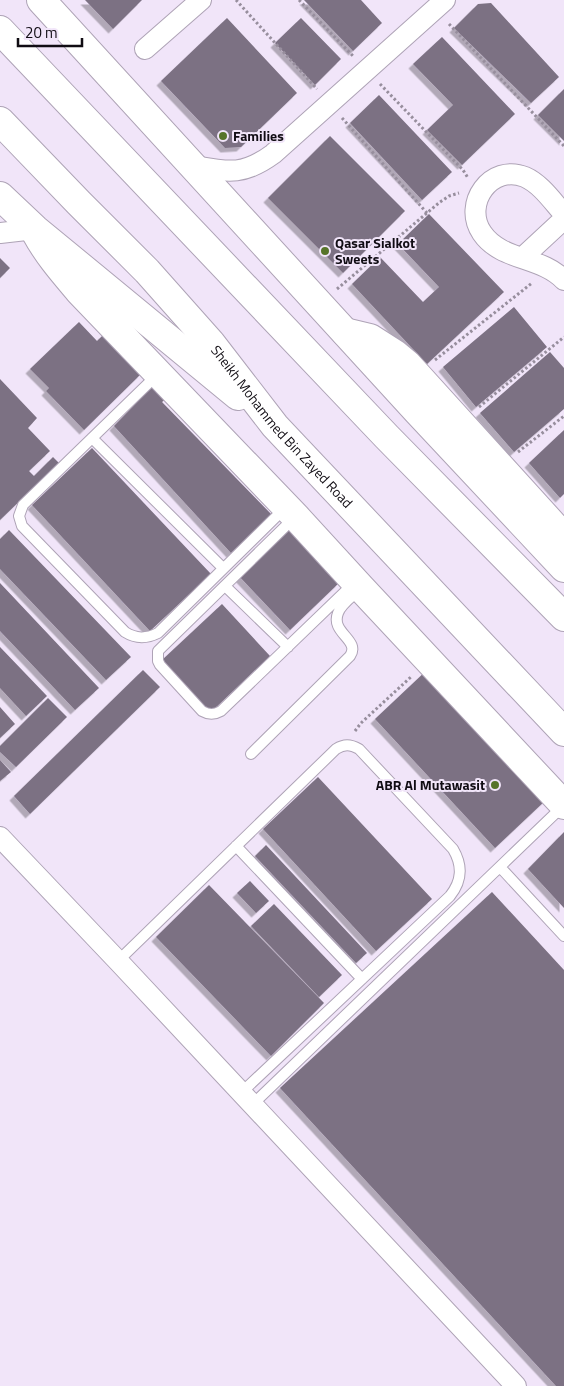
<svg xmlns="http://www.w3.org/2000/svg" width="564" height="1386" font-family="'Titillium Web',sans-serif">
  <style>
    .building { fill: #7c7183; filter: url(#shadow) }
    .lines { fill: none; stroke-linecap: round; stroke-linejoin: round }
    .lane-casing { stroke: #aea3b6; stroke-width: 12 }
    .street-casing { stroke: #aea3b6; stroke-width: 22 }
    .secondary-casing { stroke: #aea3b6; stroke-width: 30 }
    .highway-casing { stroke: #aea3b6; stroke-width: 30 }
    .path { stroke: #978e9d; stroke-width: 3; stroke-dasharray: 2.5 2.5; stroke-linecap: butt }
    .lane { stroke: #fff; stroke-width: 10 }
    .street { stroke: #fff; stroke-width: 20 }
    .secondary { stroke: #fff; stroke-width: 28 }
    .highway { stroke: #fff; stroke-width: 28 }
    .poi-dot { fill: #577429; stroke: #f1e5f9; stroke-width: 2 }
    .labels { text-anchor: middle; stroke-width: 4; stroke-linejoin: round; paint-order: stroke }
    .poi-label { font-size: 14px; font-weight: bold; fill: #100c13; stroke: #f1e5f9; text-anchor: start }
    .street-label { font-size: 14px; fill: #100c13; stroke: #f1e5f9 }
  </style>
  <defs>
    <filter id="shadow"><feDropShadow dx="-4.5" dy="4.5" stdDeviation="0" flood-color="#0004"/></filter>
  </defs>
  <rect width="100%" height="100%" fill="#f1e5f9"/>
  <path class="building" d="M85 0H142L113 29Z
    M304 0H361L382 23 353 51Z
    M491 3 559 77 531 103 454 28 478 4Z
    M227 18 297 93 241 147 225 148 161 81Z
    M301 18 341 59 315 85 275 43Z
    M442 37 515 114 462 165 427 130 453 105 413 64Z
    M564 89V141L538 115Z
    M379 95 452 172 422 200 350 123Z
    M330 136 405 211 343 273 268 198Z
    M429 214 504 292 427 364 352 284 380 257 423 302 439 287 398 244Z
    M0 258 10 268 0 278Z
    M514 307 547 347 476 407 443 367Z
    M79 322 97 341 104 334 142 373 84 430 46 391 49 388 30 369Z
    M550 352 564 368V409L514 452 480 413Z
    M0 379 37 418 28 428 50 451 29 471 34 476 53 457 59 463 0 520Z
    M154 385 167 398 162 402 272 515 231 553 114 426Z
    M564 430V494L560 498 529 463Z
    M92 448 211 574 150 631 32 505Z
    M289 528 340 582 290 630 238 575Z
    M9 530 131 657 106 680 0 569V539Z
    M0 583 99 688 75 710 0 631Z
    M222 604 270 656 210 713 161 661Z
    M0 647 47 696 26 716 0 688Z
    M143 670 160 687 30 814 14 796Z
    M427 670 547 799 495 848 375 719Z
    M48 698 67 717 16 767 0 752V746Z
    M0 707 15 724 0 738Z
    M0 760 11 772 0 781Z
    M318 777 432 899 376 951 263 829Z
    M564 832V908L528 869Z
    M266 845 367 953 356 963 255 856Z
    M250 881 269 901 256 913 237 893Z
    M209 885 324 1003 271 1056 156 937Z
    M492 892 564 970V1386H556L280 1088Z
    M274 904 342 975 319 997 251 926Z"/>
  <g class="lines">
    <defs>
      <path id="lane" d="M158 374 23 505 19 516 22 526 125 632C136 639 146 639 158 633L286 507
        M92 438 223 568
        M295 517 158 651V661L160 665 202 711C209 715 214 715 221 711L355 582
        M225 586 288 647
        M251 754 350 656C361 640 330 633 338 613 341 604 353 596 360 589
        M236 846 362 979
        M500 867 564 936
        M118 961 336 749C344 744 350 744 359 749L453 849C463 866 462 881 450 896L241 1093
        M252 1105 563 806"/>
      <path id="street" d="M145 49 201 0
        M194 166C228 172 243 176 273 154L445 0
        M564 214C553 202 541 184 525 177 491 163 462 204 482 233 501 261 541 256 564 280
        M0 233 35 229
        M522 258 564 219
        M0 837 118 961 516 1386"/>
      <path id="secondary" d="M36 233C48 255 63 272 79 291L296 517 361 588 564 805
        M345 332 370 338 395 354 407 364 564 537"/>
      <g id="highway">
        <path d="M41 0 418 412 564 568"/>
        <path d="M0 30 387 437 564 617"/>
        <path id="s1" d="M0 121 79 203 147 271 211 343 275 426 564 732"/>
        <path d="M0 196 35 229 238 396"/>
      </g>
    </defs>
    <use href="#lane" class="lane-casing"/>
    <use href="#street" class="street-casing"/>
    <use href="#secondary" class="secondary-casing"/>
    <use href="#highway" class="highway-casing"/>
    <path class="path" d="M236 0 317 89
      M299 0 353 56
      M449 24 564 146
      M380 84 463 170 468 178
      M342 118 427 213
      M337 289 440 202 449 196 459 193
      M435 360 532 283
      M479 407 564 337
      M518 452 564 416
      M355 731 361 723 412 676"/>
    <use href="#lane" class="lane"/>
    <use href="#street" class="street"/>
    <use href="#secondary" class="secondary"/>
    <use href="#highway" class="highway"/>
  </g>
  <g class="poi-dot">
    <circle cx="223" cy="136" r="5"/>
    <circle cx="325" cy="251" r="5"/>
    <circle cx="495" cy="785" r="5"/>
  </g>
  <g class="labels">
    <g class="poi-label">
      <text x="233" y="141">Families</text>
      <text x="335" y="248">Qasar Sialkot<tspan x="335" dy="16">Sweets</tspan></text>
      <text x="485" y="790" text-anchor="end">ABR Al Mutawasit</text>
    </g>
    <g class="street-label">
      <text dy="5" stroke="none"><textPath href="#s1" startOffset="416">Sheikh Mohammed Bin Zayed Road</textPath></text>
    </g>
  </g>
  <path d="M18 38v8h64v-8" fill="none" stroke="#100c13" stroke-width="2.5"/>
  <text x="25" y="38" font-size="15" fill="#100c13" stroke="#f1e5f9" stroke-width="4" paint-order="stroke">20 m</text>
</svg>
